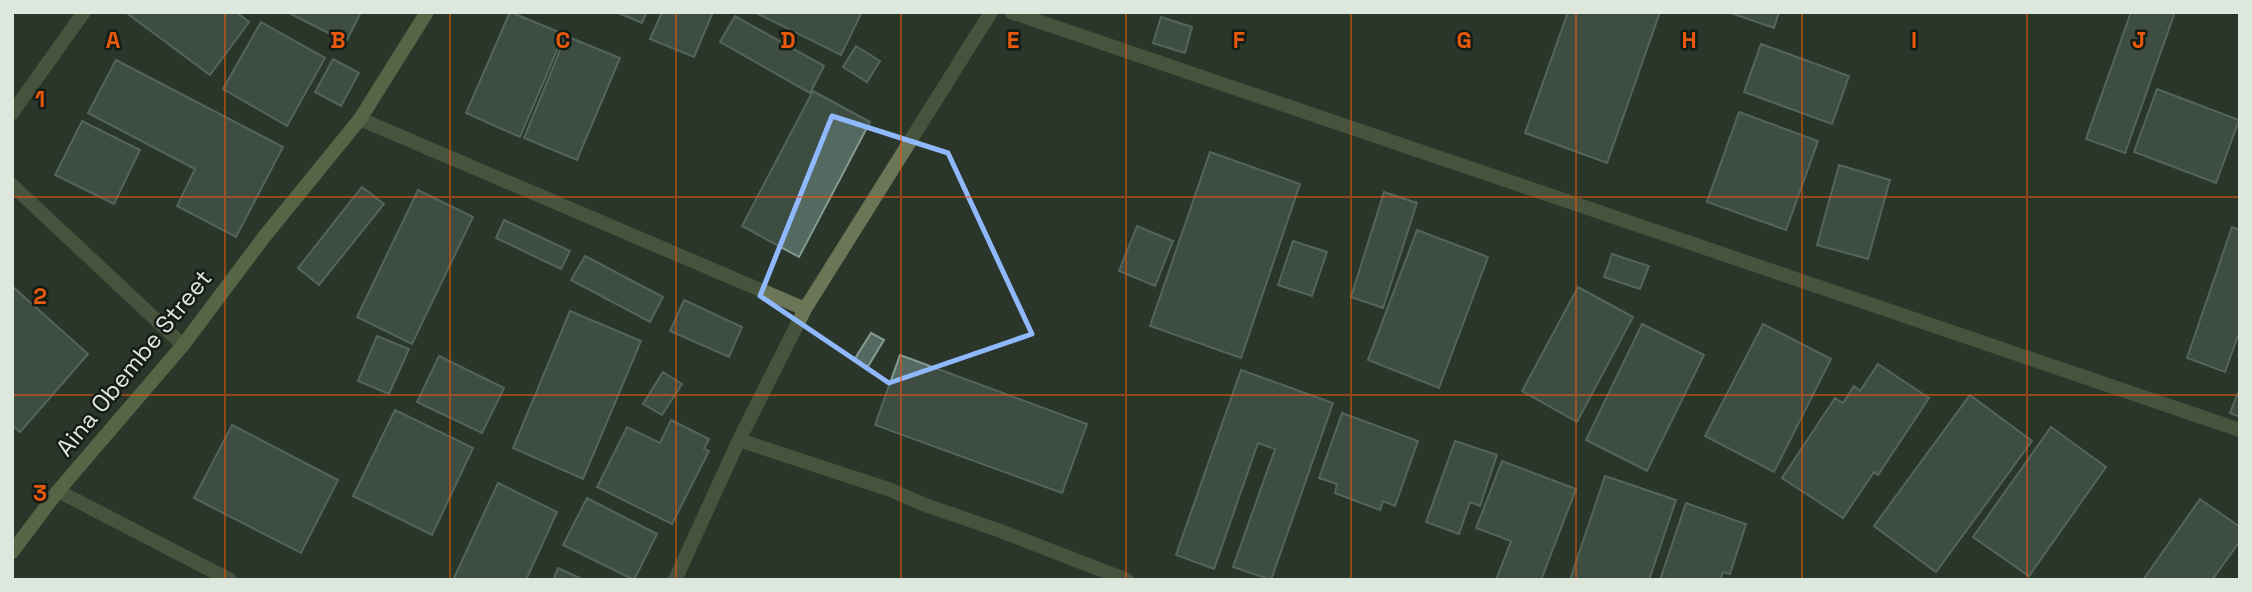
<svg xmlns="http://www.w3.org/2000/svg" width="2252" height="592" font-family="'Space Grotesk',sans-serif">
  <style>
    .building { fill: #546960; stroke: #859b92; stroke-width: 2 }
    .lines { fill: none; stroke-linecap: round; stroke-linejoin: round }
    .street { stroke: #6c7656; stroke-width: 14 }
    .secondary { stroke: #8d9d68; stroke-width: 14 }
    .marked { fill: none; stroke: #90b8fd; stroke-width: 5; stroke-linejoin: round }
    .grid { fill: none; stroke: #e8590c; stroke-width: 2; stroke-opacity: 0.55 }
    .labels { text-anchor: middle; stroke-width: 5; stroke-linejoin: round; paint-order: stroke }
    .street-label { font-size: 24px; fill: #dee7de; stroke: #151b16 }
    .grid-label { font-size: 23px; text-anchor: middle; font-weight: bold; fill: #e8590c; stroke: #151b16; stroke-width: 5; stroke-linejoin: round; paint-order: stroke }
  </style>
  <rect width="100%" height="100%" fill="#293629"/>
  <path class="building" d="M129 12H236L249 22 210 75 128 14Z
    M287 12H361L346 42Z
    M510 12 564 34 520 137 466 113Z
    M616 12H647L642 23Z
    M662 12H713L694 57 650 39Z
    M754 12H862L841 55Z
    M1568 12H1660L1607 163 1525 133Z
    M1728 12H1779L1774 28Z
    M2131 12H2175L2125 153 2086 139Z
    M735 16 824 66 810 93 720 42Z
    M1161 17 1192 27 1185 53 1153 43Z
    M261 22 325 58 287 126 223 89Z
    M566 36 620 58 577 160 524 138Z
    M1761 44 1849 76 1832 124 1744 92Z
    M856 46 880 61 867 82 843 67Z
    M333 59 359 73 341 106 315 92Z
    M116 60 283 147 236 237 177 206 195 169 88 113Z
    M2157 89 2239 120 2216 183 2134 152Z
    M813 91 870 122 799 257 742 226Z
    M1739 112 1818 141 1786 230 1707 202Z
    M82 121 140 150 114 204 55 175Z
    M1210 152 1300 184 1241 358 1150 326Z
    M1839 165 1890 180 1868 259 1817 245Z
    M362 187 384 204 319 285 298 268Z
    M418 190 473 217 412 344 357 317Z
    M1384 192 1417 203 1383 308 1351 297Z
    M504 220 570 251 561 269 496 238Z
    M1137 226 1173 241 1155 286 1119 271Z
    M2232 227 2240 230V330L2225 372 2187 358Z
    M1417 230 1488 257 1439 388 1368 360Z
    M1293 241 1327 252 1312 296 1278 285Z
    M1612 254 1649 266 1640 289 1604 277Z
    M585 256 663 297 650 322 571 280Z
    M12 286 88 354 20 432 12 425Z
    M1578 287 1633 317 1577 422 1522 391Z
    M684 300 742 327 729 357 670 331Z
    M570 311 641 341 583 479 513 448Z
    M1642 324 1704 355 1647 471 1586 440Z
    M1763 324 1831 359 1774 472 1705 436Z
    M871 333 884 340 867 368 854 360Z
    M377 336 409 349 389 394 358 381Z
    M900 355 1087 424 1062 493 875 425Z
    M439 356 504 388 482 433 417 402Z
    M1878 364 1929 398 1878 475 1874 472 1843 518 1782 478 1835 398 1843 403 1854 386 1860 391Z
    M1241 370 1333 403 1271 580 1233 567 1275 449 1258 443 1214 569 1176 555Z
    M663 372 682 384 662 415 643 404Z
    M2240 388V417L2230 413Z
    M1970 395 2032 441 1936 572 1874 526Z
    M395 410 473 448 432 535 353 496Z
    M1342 413 1418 441 1395 506 1383 501 1380 510 1335 493 1337 484 1319 478Z
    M671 420 709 439 704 449 709 451 672 524 597 487 627 427 660 443Z
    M232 425 338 480 301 553 194 498Z
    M2051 427 2106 467 2029 576 1973 537Z
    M1455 441 1497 455 1480 506 1470 502 1459 534 1426 522Z
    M1502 461 1576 489 1541 580H1496L1511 541 1476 528Z
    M1605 476 1676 500 1649 580H1570Z
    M498 483 557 512 526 580H453Z
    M587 498 657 534 634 580 563 545Z
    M2200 499 2240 527V541L2212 580H2143Z
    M1686 503 1746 524 1730 574 1723 572 1720 580H1660Z
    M558 568 584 580H553Z"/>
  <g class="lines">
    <path class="street" d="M1011 12 2240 430
      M12 113 84 12
      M360 119 805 309
      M12 185 183 345
      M739 440 891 490 925 505 998 530 1127 580
      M58 491 230 580
      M675 580 739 440 805 309 991 12"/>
    <path class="secondary" d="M12 552 58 491 183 345 264 237 360 119 427 12"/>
  </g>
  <path d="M0 0H2252V592H0ZM832 116 948 153 1032 334 889 383 760 296Z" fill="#293629" fill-opacity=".55" fill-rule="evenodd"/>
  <path class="marked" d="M832 116 948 153 1032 334 889 383 760 296Z"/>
  <path class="grid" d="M225 12V580M450 12V580M676 12V580M901 12V580M1126 12V580M1351 12V580M1576 12V580M1802 12V580M2027 12V580M12 197H2240M12 395H2240"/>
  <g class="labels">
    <g class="street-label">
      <text transform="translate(134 363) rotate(-51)" y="8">Aina Obembe Street</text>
    </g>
  </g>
  <g class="grid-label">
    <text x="113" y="48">A</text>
    <text x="338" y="48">B</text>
    <text x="563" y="48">C</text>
    <text x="788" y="48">D</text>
    <text x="1013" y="48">E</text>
    <text x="1239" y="48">F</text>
    <text x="1464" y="48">G</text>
    <text x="1689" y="48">H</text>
    <text x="1914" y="48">I</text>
    <text x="2139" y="48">J</text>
    <text x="40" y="107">1</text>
    <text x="40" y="304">2</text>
    <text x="40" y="501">3</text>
  </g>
  <rect width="2252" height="592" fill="none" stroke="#dee7de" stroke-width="28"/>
</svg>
